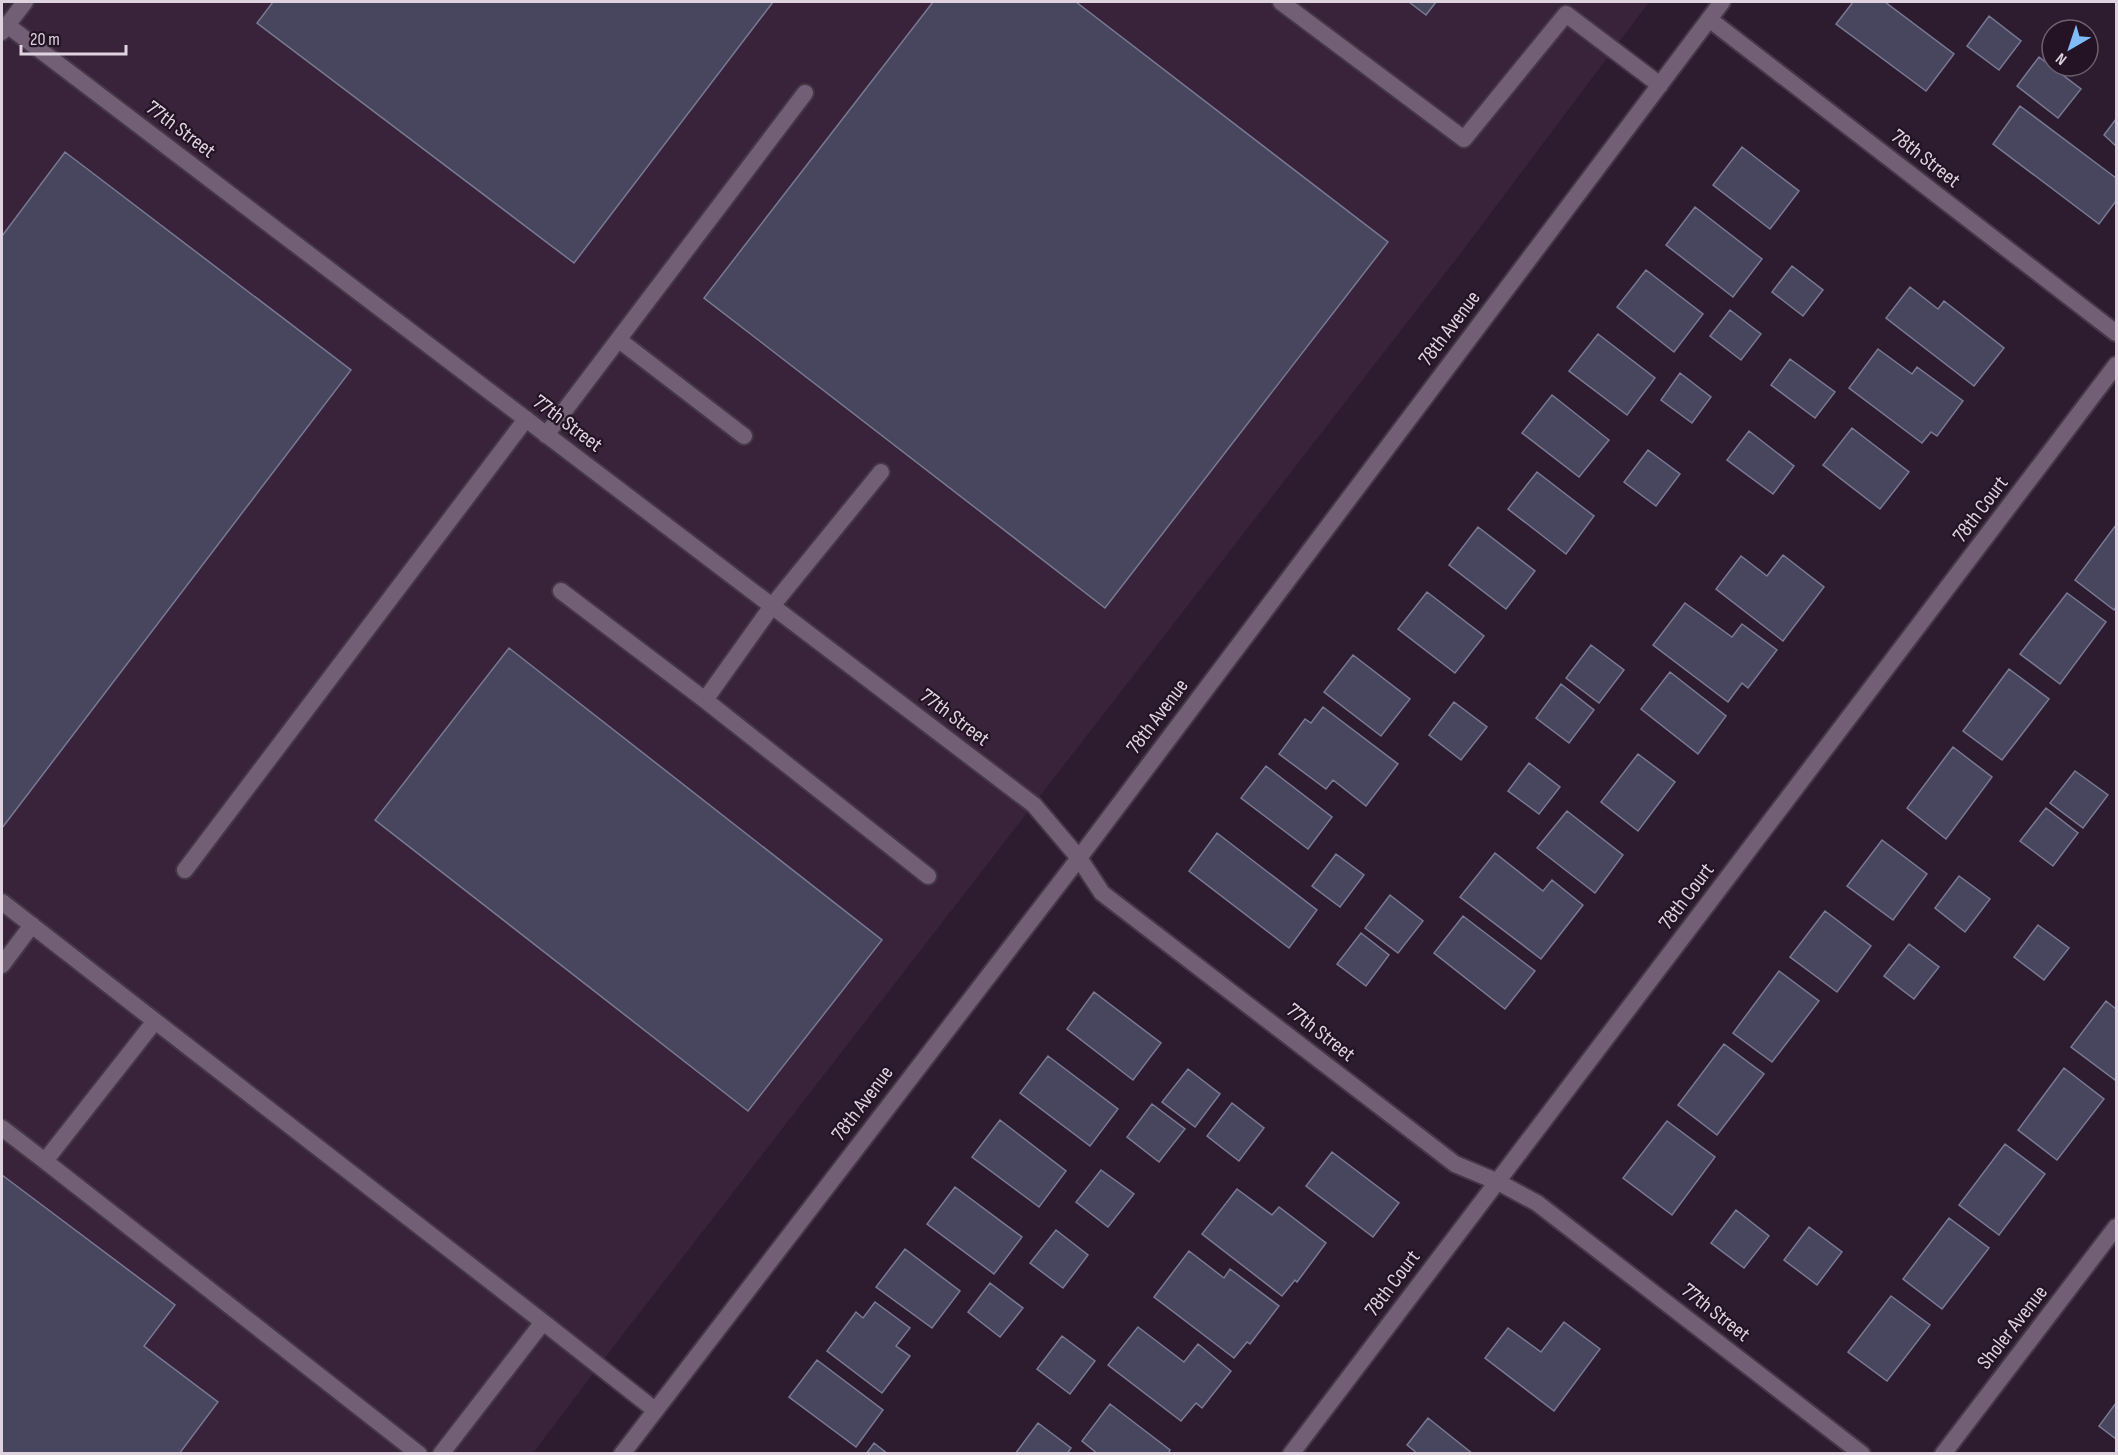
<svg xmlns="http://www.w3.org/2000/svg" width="2118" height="1455" font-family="'Sofia Sans Condensed',sans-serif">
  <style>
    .built { fill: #38233b }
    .building { fill: #47465e; stroke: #797994; stroke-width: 1.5 }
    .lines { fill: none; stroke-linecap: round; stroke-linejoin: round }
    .service-casing { stroke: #443746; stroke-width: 20 }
    .minor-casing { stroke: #443746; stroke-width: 20 }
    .service { stroke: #725f75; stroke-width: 16 }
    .minor { stroke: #725f75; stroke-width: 16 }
    .labels { text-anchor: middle; stroke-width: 4.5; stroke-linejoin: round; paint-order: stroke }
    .street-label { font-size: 21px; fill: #ded3df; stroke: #231325 }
  </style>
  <rect width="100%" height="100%" fill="#2d1c2f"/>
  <path class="built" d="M2 2H1649L1460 254 620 1338 533 1453 2 1454Z"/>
  <path class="building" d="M273 2H773L574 263 257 23Z
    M933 2H1076L1388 242 1105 608 704 298Z
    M1409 2H1436L1426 15Z
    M1853 2H1885L1954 54 1926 91 1836 24Z
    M1989 16 2021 41 1999 70 1967 46Z
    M2039 57 2081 89 2058 118 2017 86Z
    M2020 106 2116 178V201L2099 224 1993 144Z
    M2116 119V146L2104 135Z
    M1742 147 1799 191 1770 229 1713 185Z
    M65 152 351 370 2 828V236Z
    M1695 207 1762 259 1733 297 1666 245Z
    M1792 266 1823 290 1803 316 1772 292Z
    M1646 270 1703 314 1674 352 1617 307Z
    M1910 287 1938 309 1944 301 2004 348 1974 386 1886 318Z
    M1730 310 1761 334 1741 360 1710 336Z
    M1598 334 1655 378 1627 415 1569 371Z
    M1878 349 1912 374 1917 367 1963 401 1937 436 1931 432 1922 443 1849 388Z
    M1790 359 1835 392 1815 418 1771 385Z
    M1680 373 1711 397 1692 423 1661 400Z
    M1552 395 1609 440 1579 477 1522 433Z
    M1852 428 1909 472 1880 509 1823 465Z
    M1749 431 1794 466 1773 494 1727 460Z
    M1648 450 1680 474 1656 506 1624 482Z
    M1537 472 1594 516 1566 554 1508 509Z
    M2116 525V607L2114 610 2075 580Z
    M1478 527 1535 571 1506 609 1449 565Z
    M1783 555 1824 587 1783 641 1716 589 1741 556 1767 576Z
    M1427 592 1484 636 1455 673 1398 629Z
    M2067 593 2106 622 2060 684 2020 654Z
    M1685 603 1732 637 1742 624 1777 650 1748 688 1742 683 1728 702 1653 645Z
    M1591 645 1624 670 1599 703 1566 678Z
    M509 648 882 940 748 1111 375 820Z
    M1353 655 1410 699 1381 736 1324 692Z
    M2009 669 2049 699 2002 760 1963 731Z
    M1670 672 1726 716 1698 754 1641 709Z
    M1561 684 1594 710 1569 743 1536 718Z
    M1454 702 1487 727 1461 760 1429 735Z
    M1323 707 1398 764 1366 806 1333 780 1326 789 1279 754 1305 719 1311 723Z
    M1953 747 1992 777 1946 839 1907 808Z
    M1638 754 1675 782 1638 831 1601 802Z
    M1529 763 1560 787 1539 814 1508 791Z
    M1266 766 1332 817 1308 849 1241 798Z
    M2075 771 2108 795 2083 828 2050 803Z
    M2046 808 2078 833 2053 866 2020 841Z
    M1567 811 1623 855 1595 893 1537 848Z
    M1217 833 1317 910 1289 948 1189 871Z
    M1882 840 1927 874 1893 920 1847 886Z
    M1495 853 1543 891 1552 880 1583 905 1541 959 1460 897Z
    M1336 854 1364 875 1340 907 1312 886Z
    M1959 876 1990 899 1965 932 1935 908Z
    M1390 895 1423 921 1398 953 1365 928Z
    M1825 911 1871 946 1837 992 1790 957Z
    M1463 916 1535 971 1505 1009 1434 953Z
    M2038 925 2069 948 2044 980 2014 957Z
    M1361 933 1389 955 1366 986 1337 964Z
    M1909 944 1939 967 1914 999 1884 976Z
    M1779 971 1819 1001 1772 1062 1733 1033Z
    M1094 992 1161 1043 1133 1080 1067 1029Z
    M2106 1001 2116 1009V1077L2115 1080 2071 1047Z
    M1724 1044 1764 1074 1717 1135 1678 1105Z
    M1048 1056 1118 1109 1090 1146 1020 1093Z
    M2064 1068 2104 1099 2057 1160 2018 1130Z
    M1188 1069 1220 1094 1195 1127 1162 1102Z
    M1232 1103 1264 1128 1239 1161 1207 1136Z
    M1152 1104 1185 1129 1159 1162 1127 1137Z
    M1000 1120 1066 1171 1039 1207 972 1157Z
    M1667 1121 1715 1157 1672 1215 1623 1178Z
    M2005 1144 2045 1174 1999 1235 1959 1205Z
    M1332 1152 1399 1203 1373 1237 1306 1186Z
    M1101 1170 1134 1194 1108 1227 1076 1202Z
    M2 1175 175 1305 144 1346 218 1402 179 1454H2Z
    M955 1187 1022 1237 994 1274 927 1224Z
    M1237 1189 1272 1215 1279 1207 1326 1243 1297 1282 1295 1280 1282 1296 1202 1234Z
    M1736 1210 1769 1236 1744 1268 1711 1243Z
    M1949 1218 1989 1248 1942 1309 1903 1279Z
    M1809 1227 1842 1252 1817 1285 1784 1260Z
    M1056 1230 1088 1255 1063 1288 1030 1263Z
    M905 1249 960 1291 932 1328 876 1287Z
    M1189 1251 1224 1278 1230 1269 1279 1306 1250 1344 1247 1342 1234 1358 1154 1297Z
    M990 1283 1023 1308 1000 1337 968 1312Z
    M1891 1296 1930 1325 1887 1381 1848 1352Z
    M875 1302 910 1328 896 1346 910 1356 882 1393 827 1351 856 1312 863 1318Z
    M1564 1322 1600 1349 1554 1411 1485 1358 1508 1328 1541 1352Z
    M1138 1327 1184 1362 1198 1344 1231 1371 1202 1408 1196 1403 1181 1421 1108 1365Z
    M1062 1336 1095 1361 1070 1394 1037 1369Z
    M817 1360 883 1410 856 1447 789 1397Z
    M2116 1403V1439L2099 1426Z
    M1110 1404 1170 1450 1168 1454H1098L1082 1441Z
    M1428 1418 1473 1454H1418L1407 1445Z
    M1038 1423 1071 1448 1067 1454H1015Z
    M874 1443 888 1454H866Z"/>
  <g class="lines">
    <defs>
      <path id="service" d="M1281 2 1464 139 1566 14 1660 85
        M2 32 25 2
        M619 340 744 436
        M546 435 805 93
        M561 591 705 700 928 876
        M705 700 772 606 881 472
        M185 870 526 419
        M2 902 155 1021
        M2 965 32 925
        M2 1128 45 1161
        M419 1454 45 1161 155 1021 543 1322
        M441 1454 543 1322 655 1410"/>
      <path id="minor" d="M1709 19 2116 333
        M7 25 1034 805 1079 858 1102 893 1455 1164 1498 1182 1537 1203 1862 1454
        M622 1454 1079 858 1722 2
        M1291 1454 2116 365
        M1943 1454 2116 1227"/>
    </defs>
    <use href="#service" class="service-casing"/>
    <use href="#minor" class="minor-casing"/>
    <use href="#service" class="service"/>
    <use href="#minor" class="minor"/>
  </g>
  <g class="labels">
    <g class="street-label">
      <text transform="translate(181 129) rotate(37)" y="7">77th Street</text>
      <text transform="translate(1926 158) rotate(38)" y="7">78th Street</text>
      <text transform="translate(1449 328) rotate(-53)" y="7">78th Avenue</text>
      <text transform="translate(568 423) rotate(37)" y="7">77th Street</text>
      <text transform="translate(1980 509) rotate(-53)" y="7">78th Court</text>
      <text transform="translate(1157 716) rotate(-53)" y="7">78th Avenue</text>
      <text transform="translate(955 717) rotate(37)" y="7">77th Street</text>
      <text transform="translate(1686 896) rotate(-53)" y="7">78th Court</text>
      <text transform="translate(1321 1032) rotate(38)" y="7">77th Street</text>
      <text transform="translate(862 1103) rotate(-53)" y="7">78th Avenue</text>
      <text transform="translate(1392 1283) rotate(-53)" y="7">78th Court</text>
      <text transform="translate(1716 1312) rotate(38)" y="7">77th Street</text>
      <text transform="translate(2012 1327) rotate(-52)" y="7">Sholer Avenue</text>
    </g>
  </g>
  <rect width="2118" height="1455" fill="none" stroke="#ded3df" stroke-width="6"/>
  <g transform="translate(2070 48) rotate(219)"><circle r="28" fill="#231325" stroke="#6e606f" stroke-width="1.5"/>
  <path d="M0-4.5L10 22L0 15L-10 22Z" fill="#81bcfa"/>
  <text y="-9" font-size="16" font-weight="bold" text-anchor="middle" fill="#ded3df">N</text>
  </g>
  <path d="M21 45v9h105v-9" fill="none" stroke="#ded3df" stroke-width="3"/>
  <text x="30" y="45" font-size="18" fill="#ded3df" stroke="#231325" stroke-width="4.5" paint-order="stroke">20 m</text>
</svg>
